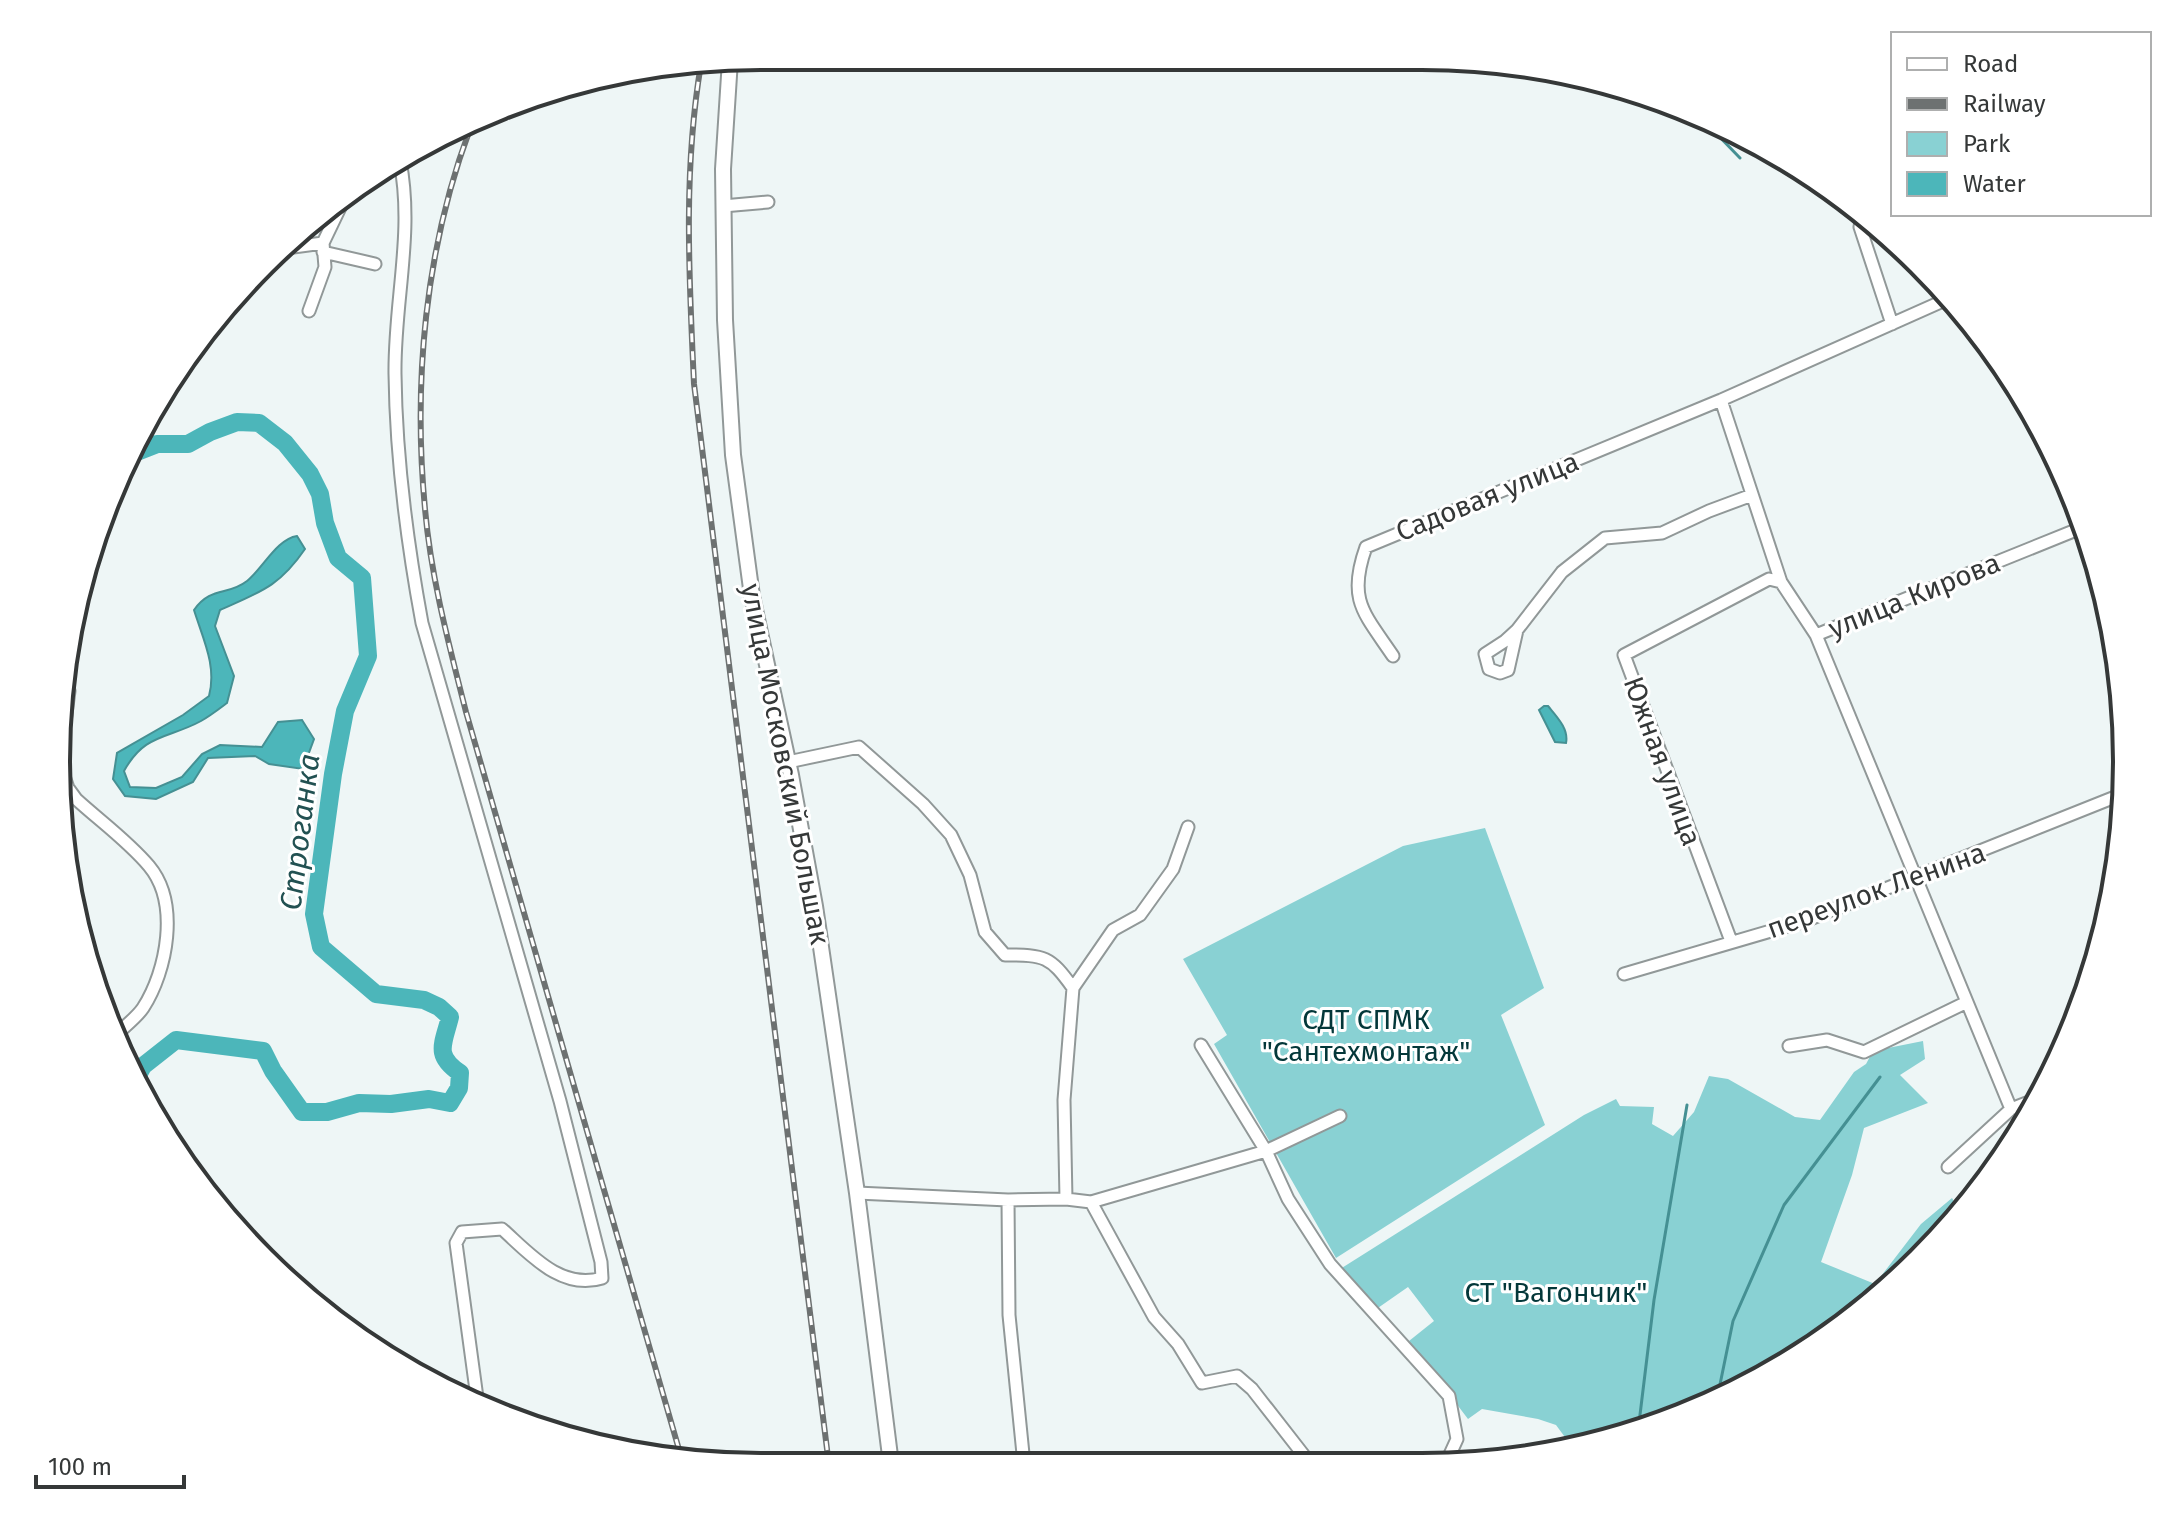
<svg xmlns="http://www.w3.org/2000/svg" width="2183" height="1523" font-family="'Fira Sans',sans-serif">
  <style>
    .green { fill: #89d1d3 }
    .water { fill: #4cb6ba; stroke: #459093; stroke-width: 2 }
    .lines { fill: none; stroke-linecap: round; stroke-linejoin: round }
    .stream { stroke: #459093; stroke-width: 3 }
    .river { stroke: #4cb6ba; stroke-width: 18 }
    .minor-casing { stroke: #919898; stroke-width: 15 }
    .tertiary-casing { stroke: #919898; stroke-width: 18 }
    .minor { stroke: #fff; stroke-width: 11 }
    .tertiary { stroke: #fff; stroke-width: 14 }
    .rail-casing { stroke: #6d7171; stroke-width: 6 }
    .rail { stroke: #fff; stroke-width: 3; stroke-dasharray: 9; stroke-linecap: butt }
    .labels { text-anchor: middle; stroke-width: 6; stroke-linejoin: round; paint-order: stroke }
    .street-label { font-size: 28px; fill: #353838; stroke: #fff }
    .park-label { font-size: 28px; fill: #033739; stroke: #fff }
    .water-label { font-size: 30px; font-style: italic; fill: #225152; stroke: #fff }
    .rim { fill: none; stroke: #353838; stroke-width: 4 }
  </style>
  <rect width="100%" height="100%" fill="#eef6f6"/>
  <path class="green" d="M1485 828 1544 988 1501 1015 1545 1125 1336 1258 1214 1044 1227 1035 1183 959 1403 846Z
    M1923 1041 1925 1059 1900 1075 1928 1103 1864 1128 1852 1175 1821 1262 1875 1284 1921 1224 1952 1198 1960 1213 1887 1292 1733 1394 1570 1444 1556 1425 1538 1419 1482 1409 1468 1419 1409 1341 1434 1321 1408 1287 1375 1310 1337 1271 1584 1115 1616 1099 1620 1106 1654 1107 1652 1124 1673 1136 1694 1112 1709 1076 1728 1079 1795 1117 1820 1120 1854 1072 1866 1064 1873 1051Z"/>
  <path class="water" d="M297 536 305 549C279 587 260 592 220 610L215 626 234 676 227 703C219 709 210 716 201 721 168 739 145 733 124 771L130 787 156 788 182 777 202 754 220 745 262 747 278 722 302 720 314 739 303 769 269 764 255 756 208 758 193 782 156 799 125 796 113 779 117 753 183 715 209 696C217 666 203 639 194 610 211 586 228 596 247 581 263 568 277 539 297 536Z
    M1544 706H1548C1557 717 1569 729 1566 743L1555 742 1539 710Z"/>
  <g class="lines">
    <path class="stream" d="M1708 125 1740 158
      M1717 1399 1733 1321 1784 1205 1880 1077
      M1639 1423 1654 1300 1687 1105"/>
    <path class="river" d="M134 453 157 444H188L210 432 237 422 259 423 285 443 310 474 320 494 325 523 338 558 362 578 368 656 345 711 333 774 314 914 321 947 376 994 424 1000 439 1007 450 1017C443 1045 434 1055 460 1073L459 1088 450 1103 429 1099 391 1104 359 1103 327 1112H302L273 1071 263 1051 176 1040 143 1066 134 1082"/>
    <defs>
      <path id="minor" d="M400 161C414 233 394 302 395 374 396 457 407 542 422 623L560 1101 601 1262 602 1278C561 1291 529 1253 502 1229L462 1232 456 1243 478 1405
        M723 206 768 202
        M1861 221 1860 227 1892 324
        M286 248 323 243 346 195
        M323 252 375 264
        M309 311 325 267 323 243
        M1721 400 1781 582 1816 635 2011 1109
        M1517 630 1508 670 1500 673 1489 669 1485 654 1505 641 1517 630 1562 572 1605 538 1662 533 1709 511 1752 495
        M1816 635 2086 526
        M1393 656C1364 613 1347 600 1366 547L1721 400 1952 297
        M62 686 69 691 62 745
        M788 762 859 747 923 804 951 835 970 875 985 932 1005 955C1045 955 1050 956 1073 988
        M62 770 68 788 76 799C100 821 128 841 149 866 180 903 167 971 143 1008 137 1017 125 1026 117 1034
        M1731 941 1624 655 1769 579 1781 582
        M1624 974 1805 921 2125 793
        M1201 1045 1266 1151 1288 1199 1330 1264 1449 1396 1457 1439 1447 1461
        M1789 1046 1827 1040 1864 1052 1967 1002
        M1948 1167 2011 1109 2039 1098
        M857 1193 1008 1200 1066 1199 1064 1100 1073 988 1113 930 1140 915 1173 869 1188 827
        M1066 1199 1091 1202 1154 1317 1178 1344 1202 1383 1237 1376 1252 1389 1309 1462
        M1008 1200 1009 1315 1024 1464
        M1091 1202 1266 1151 1340 1116"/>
      <path id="tertiary" d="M730 60 723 169 725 320 733 455 752 596 791 775 815 906 857 1193 891 1464"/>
    </defs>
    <use href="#minor" class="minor-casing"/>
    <use href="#tertiary" class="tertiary-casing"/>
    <use href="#minor" class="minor"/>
    <use href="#tertiary" class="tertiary"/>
    <defs>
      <path id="rail" d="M701 64C683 170 689 277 694 384L829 1465
        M470 129C425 249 413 382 425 509 431 578 449 645 466 712L682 1460"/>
    </defs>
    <use href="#rail" class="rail-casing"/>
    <use href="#rail" class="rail"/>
  </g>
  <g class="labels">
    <g class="street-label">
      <text transform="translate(1487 496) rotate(-22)" y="10">Садовая улица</text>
      <text transform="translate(1914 595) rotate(-22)" y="10">улица Кирова</text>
      <text transform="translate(1663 761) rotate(70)" y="10">Южная улица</text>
      <text transform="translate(786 764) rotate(79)" y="10">улица Московский Большак</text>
      <text transform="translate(1876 890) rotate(-20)" y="10">переулок Ленина</text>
    </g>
    <g class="park-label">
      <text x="1366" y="1029">СДТ СПМК<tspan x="1366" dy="32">"Сантехмонтаж"</tspan></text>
      <text x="1556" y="1302">СТ "Вагончик"</text>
    </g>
    <g class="water-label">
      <text transform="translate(300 832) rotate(-83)" y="10">Строганка</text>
    </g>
  </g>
  <path d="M0 0H2183V1523H0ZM761 70H1422A691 691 0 0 1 2113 761V762A691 691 0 0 1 1422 1453H761A691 691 0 0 1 70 762V761A691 691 0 0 1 761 70Z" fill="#fff" fill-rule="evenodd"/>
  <path class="rim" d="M761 70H1422A691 691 0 0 1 2113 761V762A691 691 0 0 1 1422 1453H761A691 691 0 0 1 70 762V761A691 691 0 0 1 761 70Z"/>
  <rect x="1891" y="32" width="260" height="184" fill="#ffffff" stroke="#aeafaf" stroke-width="2"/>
  <rect x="1907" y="58" width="40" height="12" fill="#ffffff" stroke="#aeafaf" stroke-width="2"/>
  <text x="1963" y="72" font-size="24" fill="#353838">Road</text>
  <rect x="1907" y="98" width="40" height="12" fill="#6d7171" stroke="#aeafaf" stroke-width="2"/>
  <text x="1963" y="112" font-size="24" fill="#353838">Railway</text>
  <rect x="1907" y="132" width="40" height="24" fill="#89d1d3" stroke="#aeafaf" stroke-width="2"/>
  <text x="1963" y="152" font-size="24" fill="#353838">Park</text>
  <rect x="1907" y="172" width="40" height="24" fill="#4cb6ba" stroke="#aeafaf" stroke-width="2"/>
  <text x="1963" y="192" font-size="24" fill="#353838">Water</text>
  <path d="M36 1475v12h148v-12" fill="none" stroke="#353838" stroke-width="4"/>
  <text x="48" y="1475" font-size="24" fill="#353838" stroke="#ffffff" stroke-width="6" paint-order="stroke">100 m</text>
</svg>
